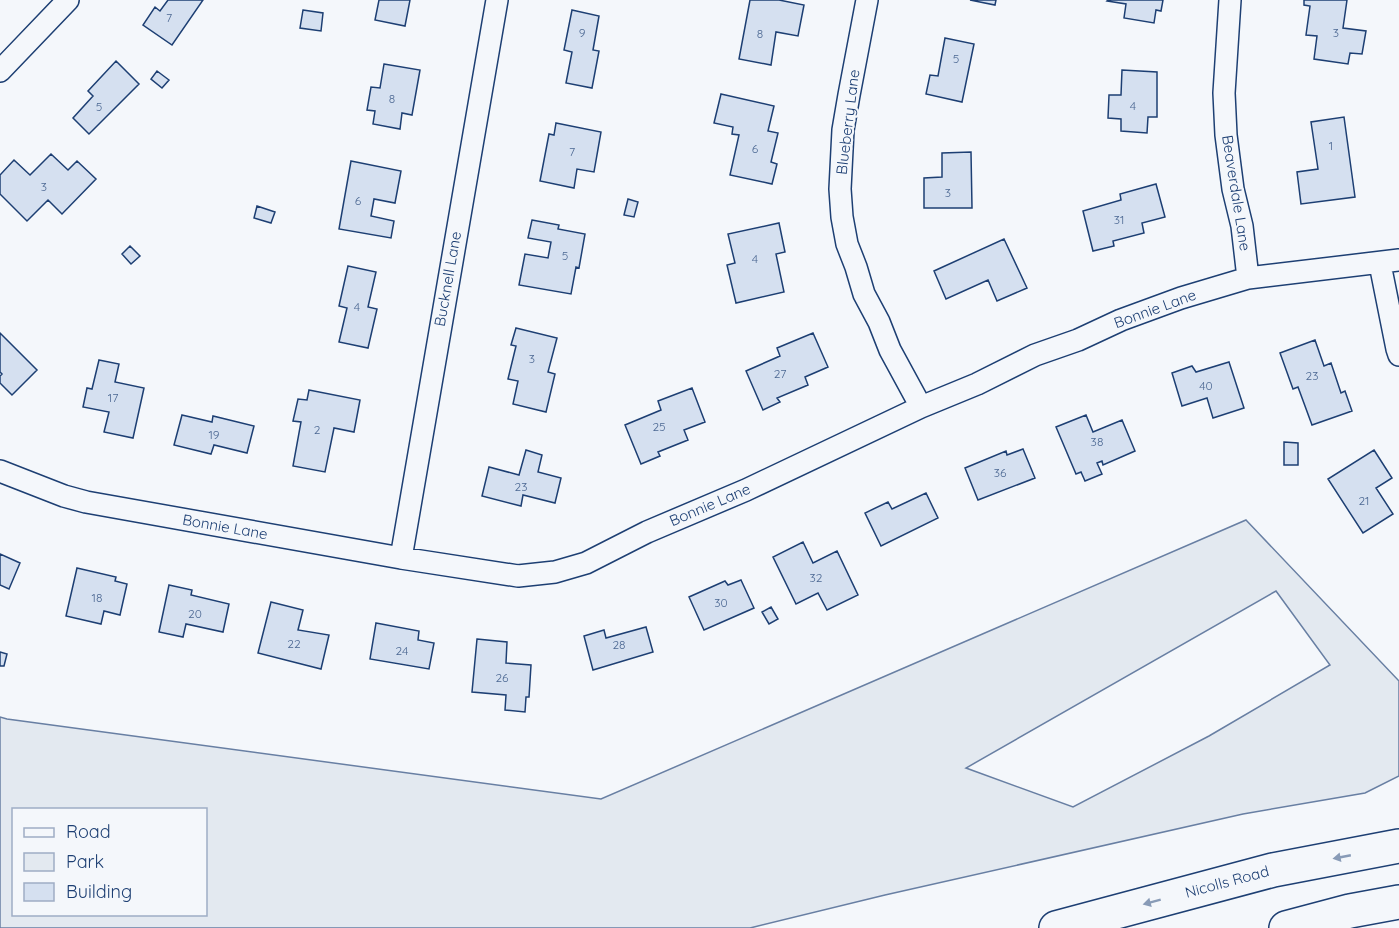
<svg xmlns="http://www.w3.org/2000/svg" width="1399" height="928" font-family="Quicksand,sans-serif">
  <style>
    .green { fill: #e3e9f0; stroke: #687fa3; stroke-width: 1.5; fill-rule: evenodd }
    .building { fill: #d5e0f0; stroke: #1d3f73; stroke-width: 1.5 }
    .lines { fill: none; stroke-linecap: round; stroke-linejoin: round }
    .street-casing { stroke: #1d3f73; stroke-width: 24 }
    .highway-casing { stroke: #1d3f73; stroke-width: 36 }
    .street { stroke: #f4f7fb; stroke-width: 21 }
    .highway { stroke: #f4f7fb; stroke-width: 33 }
    .oneway { fill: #889bb7 }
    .labels { text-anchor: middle; stroke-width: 4.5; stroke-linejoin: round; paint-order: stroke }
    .number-label { font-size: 12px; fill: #4b6792 }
    .street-label { font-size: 15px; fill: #1d3f73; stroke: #f4f7fb }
  </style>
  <rect width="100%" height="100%" fill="#f4f7fb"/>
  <path class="green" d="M1246 520 1399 681V776L1365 793 1243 814 885 895 750 928H0V717L7 719 601 799ZM1276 591 1330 665 1209 736 1073 807 966 768ZM14 810H206V914H14Z"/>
  <path class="building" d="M168 0H203L172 45 143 25 155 7 160 11Z
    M379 0H410L405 26 375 20Z
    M750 0H779L804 5 798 36 776 32 771 65 739 59Z
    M970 0H996L995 5Z
    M1108 0H1163L1161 11 1156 10 1154 23 1124 18 1126 4 1107 1Z
    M1304 0H1347L1343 28 1366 31 1362 54 1350 53 1348 64 1314 59 1317 36 1306 35 1310 6 1304 5Z
    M303 10 323 13 321 31 300 28Z
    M572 10 599 16 593 50 599 51 592 88 566 83 572 52 564 50Z
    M945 38 974 44 962 102 926 94 930 75 938 76Z
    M116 61 139 84 89 134 73 118 93 96 88 91Z
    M384 64 420 70 412 115 402 113 400 129 373 124 375 111 367 110 371 87 380 88Z
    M1122 70 1157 72V117H1148L1147 133 1121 131V119L1108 118 1109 95H1121Z
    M157 71 169 80 162 88 151 79Z
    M721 94 774 106 768 131 778 133 771 162 777 164 772 184 730 175 739 135 732 134 733 127 714 123Z
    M1344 117 1355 197 1301 204 1297 172 1318 169 1311 122Z
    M556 123 601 132 594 172 577 169 574 188 540 181 549 134 554 135Z
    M971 152 972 208H924V178L942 177V153Z
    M51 154 68 170 77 161 96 179 62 214 48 200 27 221 0 194V175L14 160 30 175Z
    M351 161 401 171 395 203 374 199 371 216 394 221 391 238 339 229Z
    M1156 184 1165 217 1142 223 1144 233 1113 241 1114 246 1093 251 1083 211 1121 200 1120 194Z
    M628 199 638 202 634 217 624 215Z
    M257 206 275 212 271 223 254 218Z
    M532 220 559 225 558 229 585 234 579 268 576 267 571 294 519 285 525 254 548 258 551 242 528 238Z
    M779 223 785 252 776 254 784 292 736 303 727 265 735 263 728 234Z
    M1004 239 1027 288 997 301 988 280 946 299 934 271Z
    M130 246 140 256 131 264 122 254Z
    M348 266 376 272 368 307 377 309 368 348 339 342 347 308 339 306Z
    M516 328 557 338 548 372 555 374 546 412 513 404 518 381 508 379 516 346 511 345Z
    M0 333 37 370 12 395 0 383V376L2 374 0 372Z
    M813 333 828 367 805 377 808 385 777 398 780 402 763 410 746 371 780 356 777 348Z
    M1315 340 1324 366 1331 363 1341 393 1345 391 1352 411 1312 425 1298 387 1293 389 1280 353Z
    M99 360 119 364 115 382 144 388 133 438 104 432 109 412 83 407 87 388 92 389Z
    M1229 362 1244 408 1213 418 1207 398 1182 406 1172 373 1192 366 1196 372Z
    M692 388 705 422 684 430 688 440 658 452 660 456 641 464 625 425 661 410 658 401Z
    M309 390 360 400 354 432 334 428 325 472 293 466 301 422 293 421 298 399 307 400Z
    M182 415 212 422 213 416 254 426 247 453 214 445 211 454 174 445Z
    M1086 415 1093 432 1122 420 1135 451 1103 465 1102 461 1097 463 1102 474 1085 481 1081 472 1076 474 1056 427Z
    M1284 442 1298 443V465H1284Z
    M1023 449 1035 478 978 500 965 468 1006 451 1007 455Z
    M526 450 542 455 538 472 561 478 555 503 523 495 521 506 482 496 489 467 519 475Z
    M1374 450 1392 478 1376 488 1393 514 1363 533 1328 479Z
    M926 493 938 518 881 546 865 513 888 502 892 509Z
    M803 542 813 563 837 551 858 595 827 610 818 593 796 604 773 557Z
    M0 554 20 563 9 589 0 585Z
    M77 568 116 577 115 581 127 584 120 615 104 611 101 624 66 616Z
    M741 580 754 608 704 630 689 597 725 581 728 585Z
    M169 585 192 590 191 595 229 604 223 632 186 624 183 637 159 632Z
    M271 602 303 610 298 630 329 635 321 669 258 653Z
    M771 607 778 619 769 624 762 612Z
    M376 623 419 631 418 640 434 643 429 669 370 659Z
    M646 627 653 652 593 670 584 636 604 630 606 638Z
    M477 639 507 642 506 663 531 665 529 697H526L525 712 505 710 506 695 472 692Z
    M0 652 7 654 4 666H0Z"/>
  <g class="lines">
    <defs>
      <path id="street" d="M867 0 849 95 843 130 840 189 842 217 847 244 856 267 864 294 879 322 890 350 921 407
        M1230 0 1224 93 1226 135 1233 189 1242 226 1248 278
        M0 71 68 0
        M1380 264 1397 349 1399 355
        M0 471 64 496 86 502 401 558 518 576 555 572 586 563 647 532 746 490 921 407 977 384 1035 355 1078 340 1121 320 1181 298 1248 278 1399 260
        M401 558 497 0"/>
      <path id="highway" d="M1056 928 1273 870 1399 846
        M1286 928 1350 911 1399 902"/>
    </defs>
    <use href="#street" class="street-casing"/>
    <use href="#highway" class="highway-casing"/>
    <use href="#street" class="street"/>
    <use href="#highway" class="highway"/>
  </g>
  <defs><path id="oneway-solid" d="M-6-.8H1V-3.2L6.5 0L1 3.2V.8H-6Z" transform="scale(1.5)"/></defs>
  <g class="oneway">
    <use href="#oneway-solid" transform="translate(1342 857) rotate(169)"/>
    <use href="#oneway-solid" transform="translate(1152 902) rotate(165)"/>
  </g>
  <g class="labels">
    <g class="number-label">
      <text x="169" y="22">7</text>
      <text x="582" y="37">9</text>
      <text x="1336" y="37">3</text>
      <text x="760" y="38">8</text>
      <text x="956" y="63">5</text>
      <text x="392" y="103">8</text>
      <text x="1133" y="110">4</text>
      <text x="99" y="111">5</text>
      <text x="1331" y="150">1</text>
      <text x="755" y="153">6</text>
      <text x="572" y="156">7</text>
      <text x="44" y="191">3</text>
      <text x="948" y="197">3</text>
      <text x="358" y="205">6</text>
      <text x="1119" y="224">31</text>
      <text x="565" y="260">5</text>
      <text x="755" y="263">4</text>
      <text x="357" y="311">4</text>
      <text x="532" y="363">3</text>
      <text x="780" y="378">27</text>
      <text x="1312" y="380">23</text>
      <text x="1206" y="390">40</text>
      <text x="113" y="402">17</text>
      <text x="659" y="431">25</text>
      <text x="317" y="434">2</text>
      <text x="214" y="439">19</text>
      <text x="1097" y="446">38</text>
      <text x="1000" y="477">36</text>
      <text x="521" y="491">23</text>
      <text x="1364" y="505">21</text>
      <text x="816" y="582">32</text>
      <text x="97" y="602">18</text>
      <text x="721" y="607">30</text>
      <text x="195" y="618">20</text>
      <text x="294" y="648">22</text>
      <text x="619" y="649">28</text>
      <text x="402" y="655">24</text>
      <text x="502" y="682">26</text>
    </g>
    <g class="street-label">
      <text transform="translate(848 122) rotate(-83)" y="5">Blueberry Lane</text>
      <text transform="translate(1236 193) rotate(81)" y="5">Beaverdale Lane</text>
      <text transform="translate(448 279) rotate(-80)" y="5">Bucknell Lane</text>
      <text transform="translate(1155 309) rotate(-20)" y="5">Bonnie Lane</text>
      <text transform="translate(710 505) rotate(-23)" y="5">Bonnie Lane</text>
      <text transform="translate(225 527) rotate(10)" y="5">Bonnie Lane</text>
      <text transform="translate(1227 882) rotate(-15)" y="5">Nicolls Road</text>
    </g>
  </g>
  <rect x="12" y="808" width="195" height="108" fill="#f4f7fb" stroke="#9eadc5" stroke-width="1.5"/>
  <rect x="24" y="828" width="30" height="9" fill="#f4f7fb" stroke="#9eadc5" stroke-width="1.5"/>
  <text x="66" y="838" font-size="18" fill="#1d3f73">Road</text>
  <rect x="24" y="853" width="30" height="18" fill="#e3e9f0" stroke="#9eadc5" stroke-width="1.5"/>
  <text x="66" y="868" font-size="18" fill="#1d3f73">Park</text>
  <rect x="24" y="883" width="30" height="18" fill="#d5e0f0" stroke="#9eadc5" stroke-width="1.5"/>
  <text x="66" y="898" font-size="18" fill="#1d3f73">Building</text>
</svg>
